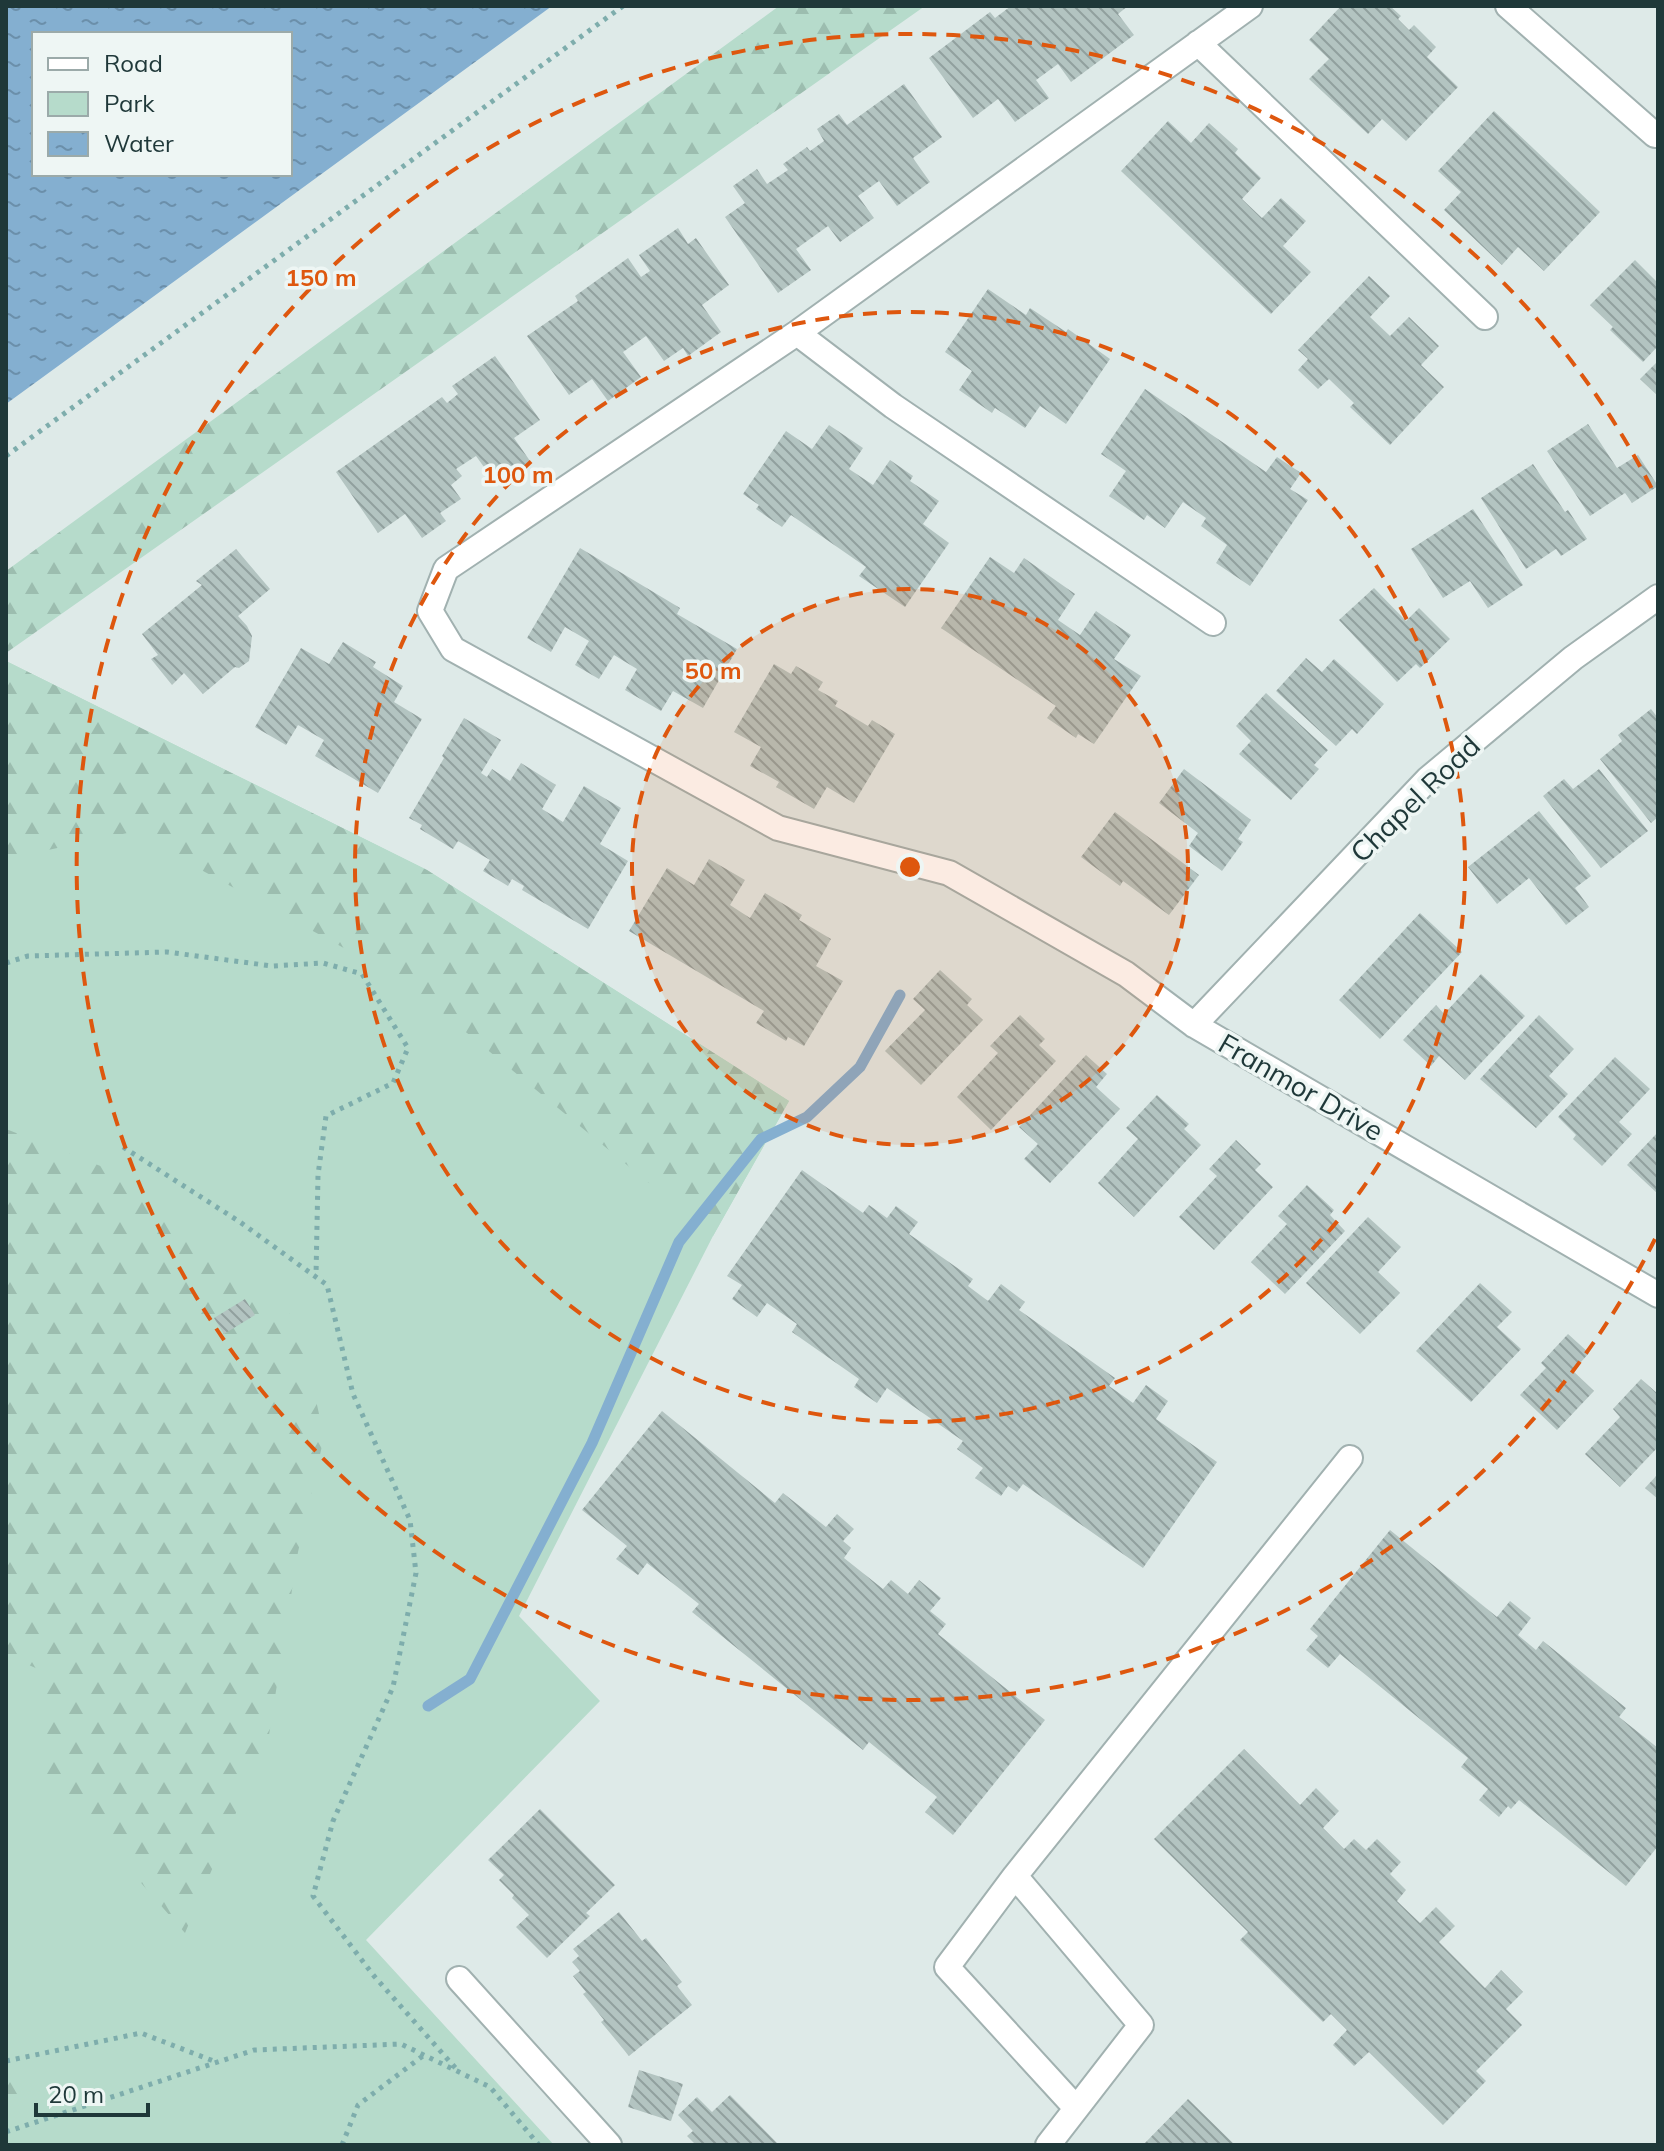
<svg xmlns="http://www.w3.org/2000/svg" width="1664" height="2151" font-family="Mulish,sans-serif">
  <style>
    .green { fill: #b6dbcb }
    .forest { fill: url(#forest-firs) }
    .water { fill: url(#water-ripples); fill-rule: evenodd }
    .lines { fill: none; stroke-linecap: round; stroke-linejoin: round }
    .stream { stroke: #84afd0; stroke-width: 11 }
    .building { fill: url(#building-back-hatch) }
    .minor-casing { stroke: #a1b1b0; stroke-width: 28 }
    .path { stroke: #7eadac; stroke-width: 5; stroke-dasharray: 4 6; stroke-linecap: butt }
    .minor { stroke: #fff; stroke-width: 24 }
    .ring { fill: none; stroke: #de570e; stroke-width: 4; stroke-dasharray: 14 10 }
    .labels { text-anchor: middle; stroke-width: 7; stroke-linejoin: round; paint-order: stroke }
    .street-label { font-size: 28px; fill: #1f3839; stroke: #eef6f4 }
    .centre { fill: #de570e; stroke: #eef6f4; stroke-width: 4 }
    .ring-label { font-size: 24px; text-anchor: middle; font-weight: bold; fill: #de570e; stroke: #eef6f4; stroke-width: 7; stroke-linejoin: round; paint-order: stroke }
  </style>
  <defs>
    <pattern id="forest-firs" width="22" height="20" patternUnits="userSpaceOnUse" patternTransform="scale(2)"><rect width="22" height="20" fill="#b6dbcb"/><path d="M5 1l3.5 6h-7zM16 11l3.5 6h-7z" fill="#9cbdaf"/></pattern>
    <pattern id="water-ripples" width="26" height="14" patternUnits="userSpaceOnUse" patternTransform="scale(2)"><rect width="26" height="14" fill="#84afd0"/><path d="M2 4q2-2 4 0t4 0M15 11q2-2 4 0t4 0" fill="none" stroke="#6b8faa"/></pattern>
    <pattern id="building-back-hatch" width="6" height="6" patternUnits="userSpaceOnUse" patternTransform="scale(2)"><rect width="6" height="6" fill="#b3c4c1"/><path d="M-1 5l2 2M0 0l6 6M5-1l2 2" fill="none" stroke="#91a09e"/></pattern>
  </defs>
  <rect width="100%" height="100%" fill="#deeae8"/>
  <path class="green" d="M6 661 427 870 789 1101 713 1236 519 1616 600 1701 366 1940 554 2145H6Z"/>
  <path class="forest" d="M779 6H925L6 653V571Z
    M6 661 427 870 789 1101 713 1236 404 981 132 832 6 859Z
    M6 1129 126 1176 299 1322 324 1437 298 1552 269 1735 185 1933 42 1770 47 1673 6 1655Z
    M6 2081 27 2083 21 2100 6 2105Z"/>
  <path class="water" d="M6 6H552L6 404ZM34 34H290V174H34Z"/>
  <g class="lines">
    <path class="stream" d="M428 1706 470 1679 592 1443 679 1242 761 1139 807 1117 860 1067 900 995"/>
  </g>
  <path class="building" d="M1011 6H1128L1118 14 1134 35 1071 82 1058 64 1036 80 1049 98 1015 122 998 99 973 118 929 58 990 12 995 18Z
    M1341 6H1390L1401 16 1398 19 1409 30 1414 25 1436 47 1427 57 1458 87 1406 141 1382 119 1368 134 1309 79 1329 59 1309 40Z
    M904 84 942 137 913 158 930 182 897 206 879 181 858 196 874 218 840 242 828 226 796 249 811 270 778 293 725 217 745 203 733 186 757 169 767 184 788 170 783 164 807 147 810 151 824 141 817 129 839 114 847 125Z
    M1494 111 1600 212 1544 271 1518 247 1502 265 1444 210 1461 192 1438 171Z
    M1168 121 1191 143 1209 123 1238 149 1235 153 1261 178 1242 199 1262 218 1281 198 1306 221 1283 246 1311 272 1271 314 1121 171Z
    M678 228 688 244 696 238 729 285 702 305 721 332 688 356 683 348 664 361 646 336 623 352 641 377 608 401 592 379 569 395 527 336 578 301 575 296 628 258 641 277 650 271 639 255Z
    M1635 260 1658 283V346L1643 362 1610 330 1613 327 1590 305Z
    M1369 276 1390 296 1370 317 1390 336 1409 317 1439 346 1421 365 1444 387 1390 445 1350 407 1354 403 1329 379 1318 389 1298 370 1308 359 1298 350Z
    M988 289 1026 315 1030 308 1066 332 1068 329 1110 359 1066 424 1040 406 1025 428 995 408 992 413 959 390 972 371 945 352Z
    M495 356 540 420 514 438 530 461 497 485 476 456 456 469 462 476 451 485 461 499 440 513 446 521 422 538 405 514 378 533 336 472 442 397 447 403 458 394 452 386Z
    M1658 361V396L1640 379Z
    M1145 389 1266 472 1277 457 1301 473 1290 489 1308 500 1250 586 1216 563 1227 545 1201 526 1206 518 1183 502 1165 528 1147 515 1144 520 1109 496 1126 471 1101 454Z
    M1588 424 1617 468 1638 455 1658 486 1632 503 1625 493 1590 516 1547 451Z
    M829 425 863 448 849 469 873 485 890 460 913 476 910 481 939 501 923 524 949 543 905 607 859 576 866 567 791 515 782 527 756 509 759 505 743 494 786 431 812 449Z
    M1533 464 1565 512 1568 510 1587 539 1561 556 1556 549 1526 569 1481 498Z
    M1473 509 1523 585 1488 608 1470 581 1443 598 1411 549Z
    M580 548 680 608 677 614 737 649 703 708 673 691 661 711 625 690 637 669 614 655 599 679 575 665 589 641 565 627 551 652 527 638Z
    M236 549 270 589 238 616 247 626 252 636 249 661 239 668 235 667 203 694 184 673 172 685 151 659 158 655 142 634 202 585 196 581Z
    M990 557 1014 573 1024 558 1075 594 1058 620 1080 635 1096 611 1131 635 1114 659 1141 676 1094 744 1078 734 1076 738 1047 718 1056 706 941 628Z
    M1374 588 1406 621 1419 608 1450 639 1420 668 1416 664 1397 682 1339 620Z
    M343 642 376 662 373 667 403 686 394 702 422 719 378 793 315 756 324 740 298 725 286 745 255 727 301 648 329 664Z
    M1306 658 1322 672 1334 659 1384 704 1357 734 1352 729 1336 746 1276 691Z
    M774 664 791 674 796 666 823 682 818 690 838 701 835 706 868 726 872 720 895 734 854 803 827 787 814 809 776 787 779 782 750 766 761 747 734 732Z
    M1266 693 1328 750 1314 765 1319 769 1291 800 1239 754 1251 741 1236 726Z
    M1651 709 1658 718V817L1651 823 1600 759 1622 741 1618 735Z
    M464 718 501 740 481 773 487 777 492 769 510 781 521 763 556 785 542 809 563 822 584 786 621 808 600 844 628 861 588 929 522 890 524 886 512 879 508 886 483 871 490 860 458 841 453 849 420 829 422 825 409 818 444 758 442 756Z
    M1184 769 1251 820 1238 839 1243 842 1222 871 1189 846 1198 833 1159 803Z
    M1599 769 1648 831 1601 868 1543 796 1564 779 1573 789Z
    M1539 811 1591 876 1575 888 1589 907 1566 925 1529 878 1497 904 1468 867Z
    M1115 812 1199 875 1169 915 1123 881 1120 886 1081 857Z
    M709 859 745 880 730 905 750 918 765 893 802 915 799 920 831 939 816 966 843 981 804 1046 788 1037 786 1041 756 1023 764 1011 629 931 667 868 694 885Z
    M1420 913 1462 952 1380 1039 1339 1000Z
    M940 970 972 999 967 1005 983 1020 921 1085 885 1051 925 1010 913 999Z
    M1481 974 1525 1016 1465 1080 1439 1056 1431 1066 1403 1040 1436 1005 1444 1014Z
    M1020 1015 1045 1039 1039 1045 1056 1061 991 1130 957 1097 998 1053 990 1046Z
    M1539 1015 1574 1049 1549 1076 1568 1094 1536 1128 1480 1079Z
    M1086 1055 1107 1074 1096 1087 1120 1109 1050 1183 1024 1159 1038 1144 1019 1127Z
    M1615 1057 1650 1089 1619 1122 1632 1134 1602 1166 1573 1139 1576 1135 1558 1117Z
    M1157 1095 1189 1124 1184 1129 1201 1145 1134 1217 1098 1183 1138 1139 1126 1128Z
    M1658 1132V1194L1627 1165Z
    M1236 1140 1261 1164 1255 1170 1273 1187 1214 1250 1179 1217 1217 1176 1209 1169Z
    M802 1170 863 1213 869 1205 887 1218 896 1206 918 1222 909 1234 973 1279 968 1286 988 1301 1001 1284 1025 1302 1019 1310 1115 1378 1109 1386 1133 1403 1146 1385 1168 1401 1156 1419 1217 1462 1143 1568 1023 1484 1017 1492 1008 1486 1001 1496 975 1478 983 1468 957 1449 963 1441 887 1388 877 1403 854 1387 859 1379 792 1332 797 1324 767 1303 757 1317 732 1299 742 1285 727 1276Z
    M1307 1185 1334 1210 1330 1215 1345 1231 1285 1294 1251 1262 1287 1224 1278 1216Z
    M1368 1217 1401 1247 1378 1272 1400 1293 1360 1334 1306 1283Z
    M1480 1283 1512 1312 1497 1327 1521 1349 1471 1402 1416 1351Z
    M245 1299 255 1315 224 1334 214 1318Z
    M1568 1334 1589 1353 1573 1371 1594 1391 1557 1430 1520 1395 1546 1368 1541 1363Z
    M1641 1379 1658 1394V1447L1620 1487 1585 1454 1620 1417 1613 1409Z
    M662 1411 775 1503 783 1493 826 1527 837 1514 854 1529 843 1541 851 1548 844 1558 883 1589 891 1580 908 1594 919 1580 941 1598 930 1611 946 1624 938 1634 1045 1720 953 1835 925 1812 937 1797 869 1742 863 1750 692 1612 699 1604 647 1563 638 1575 616 1559 627 1546 582 1510Z
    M1658 1474V1499L1645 1488Z
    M1390 1530 1497 1617 1510 1601 1531 1618 1518 1635 1536 1650 1543 1641 1626 1708 1619 1717 1658 1748V1846L1626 1886 1519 1800 1511 1809 1508 1806 1499 1817 1479 1800 1488 1789 1461 1767 1468 1758 1340 1654 1328 1668 1306 1650 1318 1636 1310 1629Z
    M1244 1749 1300 1805 1316 1788 1339 1811 1323 1828 1344 1849 1354 1839 1366 1850 1377 1839 1401 1862 1390 1874 1406 1890 1397 1901 1420 1923 1436 1907 1455 1926 1439 1942 1485 1988 1501 1970 1523 1992 1506 2009 1522 2025 1476 2071 1486 2081 1443 2125 1369 2052 1354 2066 1333 2045 1347 2030 1331 2014 1323 2022 1240 1940 1248 1932 1154 1839Z
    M540 1809 615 1885 586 1913 590 1916 547 1958 516 1927 529 1915 512 1898 514 1895 499 1880 504 1875 488 1860Z
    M619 1912 642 1941 646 1938 682 1982 677 1986 692 2005 629 2056 601 2022 604 2020 583 1994 586 1992 573 1976 580 1971 572 1962 579 1956 573 1949Z
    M639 2070 683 2084 671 2121 628 2107Z
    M730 2095 779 2145H696L687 2136 693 2131 678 2115 697 2097 712 2112Z
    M1188 2099 1235 2145H1143Z"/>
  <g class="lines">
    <defs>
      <path id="minor" d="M1250 6 797 333 446 569 430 611 453 649 778 828 949 873 1126 974 1194 1025 1658 1295
        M1508 6 1655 135
        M1198 43 1485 317
        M797 333 893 406 1213 623
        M1194 1025 1428 779 1573 658 1658 597
        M1015 1876 947 1967 1076 2108
        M459 1979 609 2145
        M1048 2145 1141 2025 1015 1876 1350 1458"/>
    </defs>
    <use href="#minor" class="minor-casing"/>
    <path class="path" d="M6 456 623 6
      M6 963 28 956 167 952 272 966 323 963 362 974 408 1048 393 1083 326 1116 318 1175 316 1276
      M123 1147 240 1222 327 1285 353 1394 410 1520 416 1573 393 1687 333 1821 313 1896 374 1976 459 2072
      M6 2061 141 2033 216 2062
      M6 2132 254 2050 401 2044 490 2087 539 2145
      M342 2145 358 2105 424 2055"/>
    <use href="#minor" class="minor"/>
  </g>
  <circle cx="910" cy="867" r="278" fill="#de570e" fill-opacity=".12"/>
  <g class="ring">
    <circle cx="910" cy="867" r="278"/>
    <circle cx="910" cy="867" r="555"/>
    <path d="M1655 1239A833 833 0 1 1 1655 495"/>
  </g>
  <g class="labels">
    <g class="street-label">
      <text transform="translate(1415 799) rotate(-44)" y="10">Chapel Road</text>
      <text transform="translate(1301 1087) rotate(30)" y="10">Franmor Drive</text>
    </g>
  </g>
  <circle cx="910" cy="867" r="12" class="centre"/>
  <g class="ring-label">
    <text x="321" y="286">150 m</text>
    <text x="518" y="483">100 m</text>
    <text x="713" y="679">50 m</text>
  </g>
  <rect width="1664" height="2151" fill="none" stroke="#1f3839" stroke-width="16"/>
  <rect x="32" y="32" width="260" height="144" fill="#eef6f4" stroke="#9baaa9" stroke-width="2"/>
  <rect x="48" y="58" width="40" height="12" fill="#ffffff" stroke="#9baaa9" stroke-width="2"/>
  <text x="104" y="72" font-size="24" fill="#1f3839">Road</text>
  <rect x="48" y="92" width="40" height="24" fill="#b6dbcb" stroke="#9baaa9" stroke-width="2"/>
  <text x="104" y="112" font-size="24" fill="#1f3839">Park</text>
  <rect x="48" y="132" width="40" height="24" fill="url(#water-ripples)" stroke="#9baaa9" stroke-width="2"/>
  <text x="104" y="152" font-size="24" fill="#1f3839">Water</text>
  <path d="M36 2103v12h112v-12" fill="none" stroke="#1f3839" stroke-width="4"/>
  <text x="48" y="2103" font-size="24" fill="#1f3839" stroke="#eef6f4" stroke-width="6" paint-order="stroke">20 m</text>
</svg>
